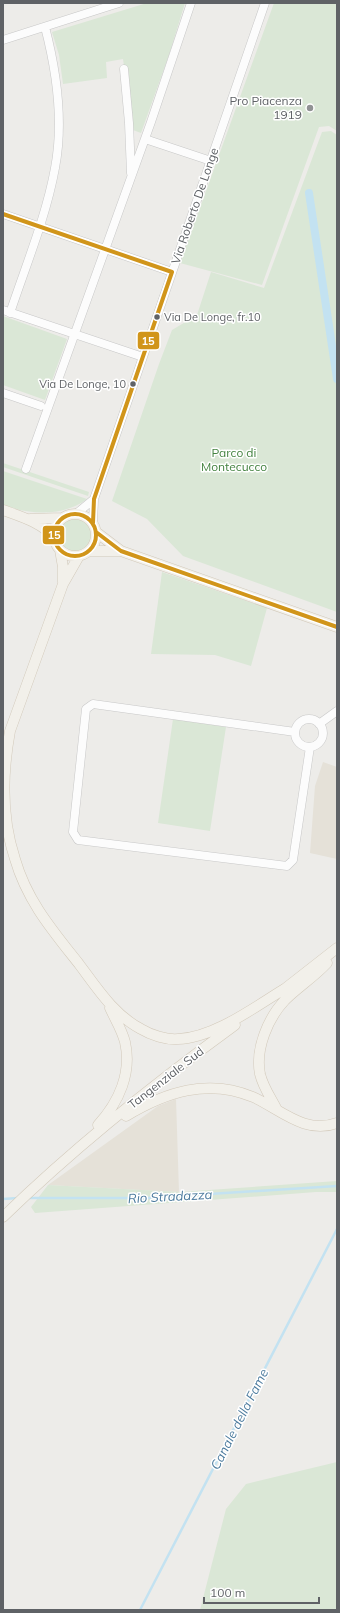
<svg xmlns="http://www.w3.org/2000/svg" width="340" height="1613" font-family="Mulish,sans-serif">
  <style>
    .commercial { fill: #e5e1d8 }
    .green { fill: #dae7d6 }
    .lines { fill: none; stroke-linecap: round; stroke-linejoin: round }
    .stream { stroke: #c3e2f1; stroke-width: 2.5 }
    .canal { stroke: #c3e2f1; stroke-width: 8 }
    .minor-casing { stroke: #c8c8c8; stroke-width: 9 }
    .major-casing { stroke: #d2c9ba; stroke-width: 11 }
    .minor { stroke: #fcfcfc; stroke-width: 8 }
    .major { stroke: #f2f0ea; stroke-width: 10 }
    .bus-1-casing { stroke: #fff; stroke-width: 7 }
    .bus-1 { stroke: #d1951a; stroke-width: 4 }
    .poi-dot { fill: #919294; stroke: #fff; stroke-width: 1.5 }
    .bus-dot { fill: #5f6266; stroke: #fff; stroke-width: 1.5 }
    .labels { text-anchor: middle; stroke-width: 3; stroke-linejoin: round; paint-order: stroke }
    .bus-label { font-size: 11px; fill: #5f6266; stroke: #fff; text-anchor: start }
    .poi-label { font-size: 12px; fill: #5f6266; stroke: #fff; text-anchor: end }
    .street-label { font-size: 12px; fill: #5f6266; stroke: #fff }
    .park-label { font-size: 12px; fill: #448341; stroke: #fff }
    .water-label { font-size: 13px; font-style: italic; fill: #4c7b9e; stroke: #fff }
    .line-badge { stroke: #fff; stroke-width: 1.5 }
    .badge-label { font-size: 11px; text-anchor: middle; font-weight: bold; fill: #fff }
  </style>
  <rect width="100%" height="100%" fill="#edece9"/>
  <path class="commercial" d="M323 762 337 767V859L310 853 315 786Z
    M176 1099 179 1192 48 1185 158 1106Z"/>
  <path class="green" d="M147 3H185L169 55 141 133 133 130 123 59 106 62 107 78 63 84 59 55 52 32Z
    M274 3H337V131L329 126 319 127 262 285 180 263Z
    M331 131 337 135V612L183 556 147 519 112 501 159 364 172 330 197 315 211 272 264 288 322 132Z
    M3 316 67 339 45 400 3 385Z
    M3 463 89 492 88 496 3 467Z
    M3 471 87 499C63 517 30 515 3 505Z
    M58 535a17 17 0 1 1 34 0a17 17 0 1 1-34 0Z
    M162 572 267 608 251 666 215 655 151 654Z
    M173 719 226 727 210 831 158 823Z
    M337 1181V1192H316L35 1213 31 1207 48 1185 180 1192Z
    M337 1462V1610H200L226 1509 246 1484Z"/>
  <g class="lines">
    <path class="stream" d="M27 1198H147L337 1186
      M3 1199 18 1198
      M140 1610 337 1229"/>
    <path class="canal" d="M309 193 337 379"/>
    <defs>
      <path id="minor" d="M3 40 119 3
        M124 69 129 123 131 173
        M145 139 211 161
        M3 214 172 272
        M3 310 143 357
        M10 313C26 265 46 217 55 168 64 121 57 73 45 27
        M3 393 41 406
        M26 469 151 122 191 3
        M76 514 94 499
        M93 523 94 499 265 3
        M295 733a14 14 0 1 1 28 0a14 14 0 1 1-28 0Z
        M319 724 337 711
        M295 732 93 704 86 709 73 832 78 840 287 866 293 860 310 747"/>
      <path id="major" d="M3 510C22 517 40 522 54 537
        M54 535a21 21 0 1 1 42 0a21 21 0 1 1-42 0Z
        M30 519 62 518
        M96 532 121 551 337 627
        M60 550 63 567V582
        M90 551H121
        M79 556 63 584 10 731C2 775 1 817 15 859 27 901 53 931 79 964 97 988 114 1015 141 1029 151 1035 166 1040 178 1039 214 1038 256 1006 286 988
        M282 991 337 948
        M277 1110C271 1098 263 1087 260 1074 255 1049 268 1018 285 1000 298 987 314 977 327 963
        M126 1116C166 1092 208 1078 253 1097 280 1109 305 1135 337 1123
        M98 1125C119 1102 132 1073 125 1042 122 1030 115 1019 110 1008
        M3 1217C75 1147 154 1084 235 1025"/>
    </defs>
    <use href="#minor" class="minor-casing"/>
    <use href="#major" class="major-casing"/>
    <use href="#minor" class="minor"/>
    <use href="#major" class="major"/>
    <defs>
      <path id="bus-1" d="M3 214 172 272 94 499 93 523
        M54 535a21 21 0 1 1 42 0a21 21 0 1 1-42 0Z
        M96 532 121 551 337 627"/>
    </defs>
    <use href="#bus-1" class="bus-1-casing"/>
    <use href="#bus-1" class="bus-1"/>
  </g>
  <circle class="poi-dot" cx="310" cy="108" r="4"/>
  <g class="bus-dot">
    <circle cx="157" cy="317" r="3.5"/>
    <circle cx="133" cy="384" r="3.5"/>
  </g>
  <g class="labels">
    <g class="bus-label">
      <text x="164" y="321">Via De Longe, fr.10</text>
      <text x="126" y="388" text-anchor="end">Via De Longe, 10</text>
    </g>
    <g class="poi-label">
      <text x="302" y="105">Pro Piacenza<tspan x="302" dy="14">1919</tspan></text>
    </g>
    <g class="street-label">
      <text transform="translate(195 206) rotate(-71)" y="4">Via Roberto De Longe</text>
      <text transform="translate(166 1078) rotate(-38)" y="4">Tangenziale Sud</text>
    </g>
    <g class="park-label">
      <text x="234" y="457">Parco di<tspan x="234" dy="14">Montecucco</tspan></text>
    </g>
    <g class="water-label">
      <text transform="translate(170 1196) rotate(-3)" y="5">Rio Stradazza</text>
      <text transform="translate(239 1419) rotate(-63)" y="5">Canale della Fame</text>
    </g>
  </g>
  <g class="line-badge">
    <rect x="137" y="331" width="23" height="19" rx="4" fill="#d1951a"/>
    <rect x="42" y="525" width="23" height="20" rx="4" fill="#d1951a"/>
  </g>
  <g class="badge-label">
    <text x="148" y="345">15</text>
    <text x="54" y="539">15</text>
  </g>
  <rect width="340" height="1613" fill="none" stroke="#5f6266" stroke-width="8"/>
  <path d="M204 1597v6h115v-6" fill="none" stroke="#5f6266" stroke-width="2"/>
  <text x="210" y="1597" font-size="12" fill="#5f6266" stroke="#ffffff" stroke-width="3" paint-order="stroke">100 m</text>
</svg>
